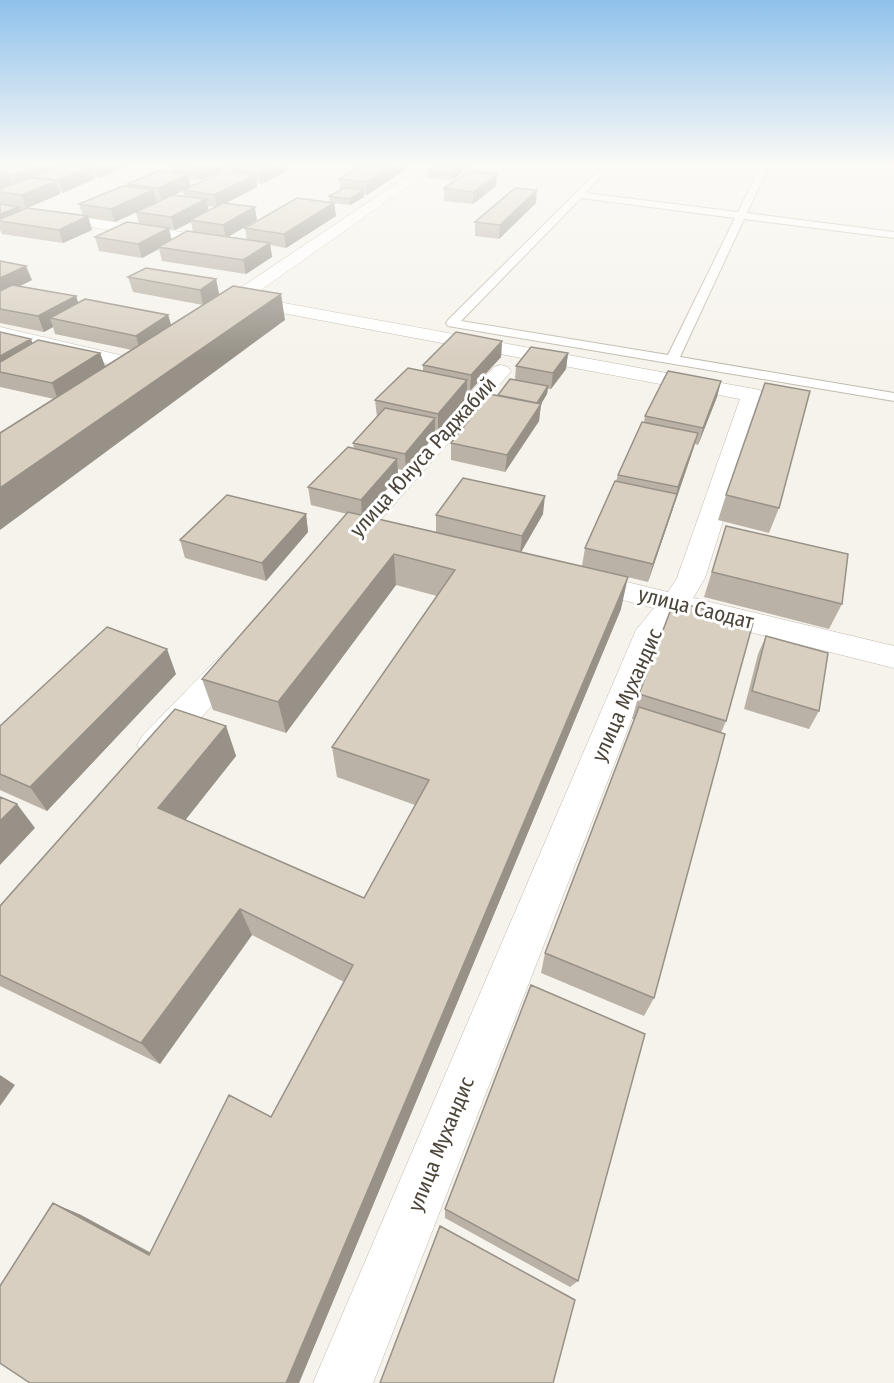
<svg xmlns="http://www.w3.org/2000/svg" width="894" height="1383" font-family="'Fira Sans Condensed',sans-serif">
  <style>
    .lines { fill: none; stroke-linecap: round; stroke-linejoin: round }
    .service-casing { stroke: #c2bbae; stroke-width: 2 }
    .minor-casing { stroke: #c2bbae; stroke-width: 1 }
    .service { fill: #fff; fill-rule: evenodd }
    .minor { fill: #fff; fill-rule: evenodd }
    .wall { fill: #bab2a6; fill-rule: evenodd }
    .shaded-wall { fill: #979187 }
    .building { fill: #d8cfc1; stroke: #979187; stroke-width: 1.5 }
    .labels { text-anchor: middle; stroke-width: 6; stroke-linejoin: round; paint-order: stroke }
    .street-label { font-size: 21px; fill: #4b4439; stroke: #fff }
  </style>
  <rect width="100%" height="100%" fill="#f6f3ec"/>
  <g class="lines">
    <defs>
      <path id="service" d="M604 165H612L585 193 738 212 761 165H769L747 213 894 232V238L744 219 680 357 894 393V401L448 326 446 323 448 320ZM581 198 735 218 668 355 461 321Z"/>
      <path id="minor" d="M424 165H438L251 297 760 390 763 395 705 578 693 598 894 646V668L682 615 665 634 373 1383H313L636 630 654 608 571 587 567 580 571 573 581 571 668 592 677 578 740 399 239 305 227 310 221 309 218 305 221 301Z
        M0 204 220 238 228 243 220 248 0 212Z
        M0 327 141 360 144 364 141 368 134 370 0 339Z
        M501 365 508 367 511 371 508 375 348 557 338 560 328 557 324 551 328 545 494 367Z
        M237 647 248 650 253 658 248 666 167 755 155 759 143 755 137 745 143 735 226 650Z"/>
    </defs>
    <use href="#service" class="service-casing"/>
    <use href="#minor" class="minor-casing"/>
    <use href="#service" class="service"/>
    <use href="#minor" class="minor"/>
  </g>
  <path class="wall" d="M13 165H127V166L99 178 93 177 94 179 63 193 60 192V194L28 208 83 216 79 204 127 187V184L172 172 171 165H235L201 180 189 179 191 187 174 195 184 196 183 190 232 172 231 168 286 172 261 184 257 183V187L226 203 257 220 228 237 247 240 245 228 330 202 329 196 340 190 339 179 363 165H412L408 167H406V169L367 195 364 194V197L350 205 334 203 336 216 286 248 270 245 272 257 246 274 162 261 159 249 142 258 99 251 95 237 139 224 136 212 115 222 88 218 92 230 63 243 2 234 0 230V169ZM208 206 215 207 209 211ZM191 222 193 232 171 240 169 229 175 230Z
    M437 165H472L467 168H464V171L452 180 428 178V172Z
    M497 174 496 186 473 204 444 201V188Z
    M536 203 499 239 475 236V222Z
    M0 261 32 280 20 286 76 296 78 303 168 315 171 325 203 305 133 292 128 277 216 279 219 294 285 320 54 399 0 387V332L32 343 100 353 105 366 132 350 55 334 53 327 44 332 0 323Z
    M502 341 501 357 470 391H467V397L438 431 435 430V435L406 471 398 469V476L364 516 436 532V515L543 514 521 552 621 609 299 1383 53 1203 81 1215 150 1252 271 1117 344 982 252 935 160 1064 0 986V906L226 726 236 756 185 820 364 898 415 805 337 777 332 747 437 596 396 585 286 733 213 710 202 679 347 514 311 505 308 487 354 449 353 443 377 417 375 400 423 371V365Z
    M568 353 566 369 551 389H548L547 394 541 404 539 421 505 472 451 460V443L498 395 515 380 516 366Z
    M721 381 717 397 698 445 695 444 648 582 582 566 585 548 616 481 618 475 644 422 645 416Z
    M726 495 779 508 769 533 718 520Z
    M306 514 308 532 266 581 185 558 180 540Z
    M726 526 842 604 829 629 704 597Z
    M766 636 819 711 809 729 744 709 758 654Z
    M176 674 47 811 0 790V726Z
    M639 694 726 721 721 733 654 998 644 1016 541 973 545 953 634 719H632Z
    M445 1209 578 1281 570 1287 445 1218Z"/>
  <path class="shaded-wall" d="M42 165H57L59 171 32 177 34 181 19 187 14 175Z
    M95 165H127V166L99 178Z
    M207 165H235L201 180 199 168Z
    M274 165H285L286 172 261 184 260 172Z
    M394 165H406V169L367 195 366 182Z
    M464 165V171L452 180V174Z
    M90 167 94 179 63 193 59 180Z
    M188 174 191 187 161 201 158 188Z
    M497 174 496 186 473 204V192Z
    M255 175 257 187 217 208 214 195Z
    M9 177 14 189 0 192V181Z
    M56 181 60 194 26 208 22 195Z
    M153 190 157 203 115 222 111 209Z
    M363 190 364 197 350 205V199Z
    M537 190 536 203 499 239 500 225Z
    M206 199 209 212 190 220 191 222 175 230 171 217Z
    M334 203 336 216 286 248 284 234Z
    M19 207 24 220 0 221V214Z
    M255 207 257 220 226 238 223 225Z
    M88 216 92 230 63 243 59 230Z
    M169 228 172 242 158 247 159 249 142 258 138 244Z
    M270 243 272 257 246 274 243 260Z
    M26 266 32 280 0 296V278Z
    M216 279 219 294 203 305 200 290Z
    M281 294 285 320 0 530V488Z
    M76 296 81 311 50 318 53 327 44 332 38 316Z
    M168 315 173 331 141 352 136 336Z
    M31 339 37 354 0 372V356Z
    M502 341 501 357 470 391 471 375Z
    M100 353 106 369 58 400 52 383Z
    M568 353 566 369 551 389 553 373Z
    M467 380V397L438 431V414Z
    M721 381 717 397 698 445 703 428Z
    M548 386 547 394 541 404 539 421 505 472 507 455Z
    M435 418V435L406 471 405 454Z
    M698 433 693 450 648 582 653 564 675 500 678 487Z
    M397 459 398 476 362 518 361 500Z
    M545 496 543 514 520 554 522 536Z
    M306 514 308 532 266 581 262 563Z
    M394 554 396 585 286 733 278 702Z
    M628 577 621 609 299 1383H286Z
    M167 649 176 674 47 811 30 787Z
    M226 726 236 756 172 837 158 808Z
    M17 804 35 828 0 865V821Z
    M240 909 252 935 160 1064 141 1043Z
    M0 1075 15 1085 0 1106Z
    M53 1203 81 1215 170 1264 149 1255Z"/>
  <path class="building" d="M13 165H42L14 175 0 173V169Z
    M64 165 90 167 59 180 32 177Z
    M172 165H207L199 168Z
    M239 165H274L260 172 231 168Z
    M363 165H394L366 182 339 179Z
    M437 165H464L452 174 428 172Z
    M158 171 188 174 158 188 127 184Z
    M225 171 255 175 214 195 183 190Z
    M469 171 497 174 473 192 444 188Z
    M0 176 9 177 0 181Z
    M30 178 56 181 22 195 0 192V189Z
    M123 186 153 190 111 209 79 204Z
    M344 188 363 190 350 199 329 196Z
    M515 188 537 190 500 225 475 222Z
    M172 195 206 199 171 217 136 212Z
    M297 198 334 203 284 234 245 228Z
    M223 203 255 207 223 225 190 220Z
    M0 204 19 207 0 214Z
    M27 208 88 216 59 230 0 221V219Z
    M127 222 169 228 138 244 95 237Z
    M187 231 270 243 243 260 158 247Z
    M0 261 26 266 0 278Z
    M146 268 216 279 200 290 128 277Z
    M12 285 76 296 38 316 0 309V291Z
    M233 286 281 294 0 488V433Z
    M85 299 168 315 136 336 50 318Z
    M0 332 31 339 0 356Z
    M456 332 502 341 471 375 423 365Z
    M38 340 100 353 52 383 0 372V362Z
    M531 347 568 353 553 373 516 366Z
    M408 368 467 380 438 414 375 400Z
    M668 371 721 381 703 428 645 416Z
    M510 379 548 386 537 403 498 395Z
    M765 383 810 391 779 508 726 495Z
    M489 394 541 404 507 455 451 443Z
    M385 408 435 418 405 454 353 443Z
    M642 422 698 433 678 487 618 475Z
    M348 447 397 459 361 500 308 487Z
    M463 478 545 496 522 536 436 515Z
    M615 481 677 494 653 564 585 548Z
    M227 495 306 514 262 563 180 540Z
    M348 512 628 577 286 1383H30L0 1363V1286L53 1203 149 1255 229 1095 271 1117 353 965 240 909 141 1043 0 975V906L175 709 226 726 158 808 364 898 429 780 332 747 455 570 394 554 278 702 202 679Z
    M726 526 848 554 842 604 712 572Z
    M674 601 753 623 726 721 639 694Z
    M107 627 167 649 30 787 0 774V726Z
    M766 636 828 653 819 711 752 691Z
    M639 707 725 734 654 998 545 953Z
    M0 797 17 804 0 821Z
    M531 985 645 1034 578 1281 445 1209Z
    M440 1226 575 1300 553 1383H380Z"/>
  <linearGradient id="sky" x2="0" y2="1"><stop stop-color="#8fc1ec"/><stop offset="0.46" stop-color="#fbfaf6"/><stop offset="1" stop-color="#fbfaf6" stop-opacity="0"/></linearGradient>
  <rect width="894" height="358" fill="url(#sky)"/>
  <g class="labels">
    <g class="street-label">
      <text transform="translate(423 457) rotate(-48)" y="7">улица Юнуса Раджабий</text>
      <text transform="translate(696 608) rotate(14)" y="7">улица Саодат</text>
      <text transform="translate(627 695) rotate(-66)" y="7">улица Мухандис</text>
      <text transform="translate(441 1144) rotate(-68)" y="7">улица Мухандис</text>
    </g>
  </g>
</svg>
